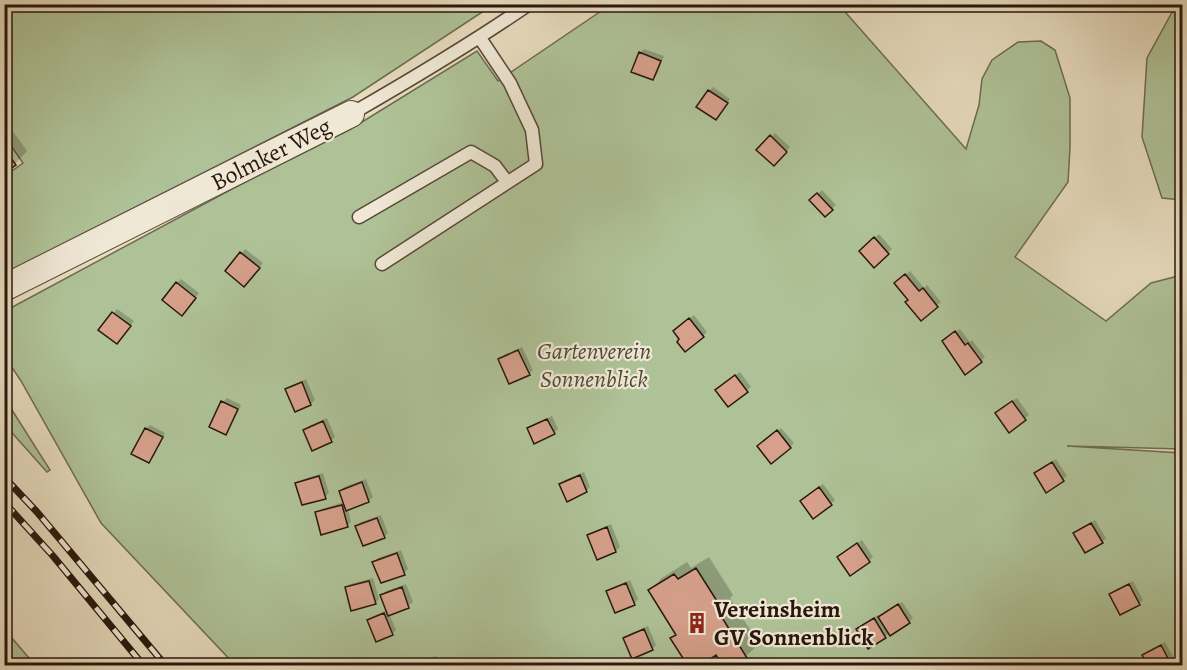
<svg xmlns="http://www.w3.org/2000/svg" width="1187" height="670" font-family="Alegreya,serif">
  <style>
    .green { fill: #afc297; stroke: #6c6c52; stroke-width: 1.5 }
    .shadow { fill: #0003 }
    .building { fill: #d6a08b; stroke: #28170c; stroke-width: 1.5 }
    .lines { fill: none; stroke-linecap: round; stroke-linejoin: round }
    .lane-casing { stroke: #584839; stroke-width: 15 }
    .street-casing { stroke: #584839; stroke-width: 28 }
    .lane { stroke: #efe8d5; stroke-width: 12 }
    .street { stroke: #efe8d5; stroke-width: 26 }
    .rail-casing { stroke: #28170c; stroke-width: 7 }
    .rail { stroke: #efe8d5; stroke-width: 4.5; stroke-dasharray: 14; stroke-linecap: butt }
    .labels { text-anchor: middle; stroke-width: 4.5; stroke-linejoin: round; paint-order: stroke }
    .street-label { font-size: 24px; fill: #28170c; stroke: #efe8d5 }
    .park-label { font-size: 24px; font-style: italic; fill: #504a36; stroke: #efe8d5 }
    .poi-label { font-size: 24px; font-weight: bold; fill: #28170c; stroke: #efe8d5; text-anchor: start }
  </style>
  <rect width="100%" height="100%" fill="#e7dcbf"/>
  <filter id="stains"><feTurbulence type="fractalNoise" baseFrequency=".00333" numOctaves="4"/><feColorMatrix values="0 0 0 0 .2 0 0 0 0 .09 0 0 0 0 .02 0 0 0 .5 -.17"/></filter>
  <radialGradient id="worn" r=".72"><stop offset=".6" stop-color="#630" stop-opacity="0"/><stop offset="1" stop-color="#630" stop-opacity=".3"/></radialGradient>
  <path class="green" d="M5 5H493L353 97 5 273V176L23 163 5 137Z
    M606 5H839L966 149 979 105 982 79 992 60 1018 42 1041 41 1055 50 1070 98V148L1068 182 1015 257 1106 321 1151 283 1182 275V449L1067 446 1182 453V665H235L101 523 21 381 5 357V311L232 189 349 130 477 51 498 81 601 11Z
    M1176 5H1182V200L1162 198 1142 137 1147 58Z
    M5 399 50 470 47 472 5 425Z
    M4 630H5L35 665H5Z"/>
  <path class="shadow" d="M644 49 664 56 657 75 653 79 640 53Z
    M713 87 730 99 720 114 709 91Z
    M4 119 27 151 15 164 4 171Z
    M775 133 790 147 774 164 758 150Z
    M822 190 836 205 825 215 811 200Z
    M879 234 892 249 874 265 861 251Z
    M245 249 263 263 248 281 227 271Z
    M910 271 924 288 927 285 941 302 921 319 900 279Z
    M181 279 199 293 186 310 177 283Z
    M117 309 134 321 121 338 100 330Z
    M694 315 707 332 703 336 681 339 679 327Z
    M960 329 970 342 972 340 985 357 981 361 948 337Z
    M522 347 533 370 529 374 500 359 504 355Z
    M740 372 751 387 729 405 721 386Z
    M306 379 315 400 311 404 296 410 287 390 291 386Z
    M227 398 241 405 229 429 225 433 223 402Z
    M1017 398 1029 415 1009 430 1001 409Z
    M552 416 558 429 554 433 529 429 533 425Z
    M327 418 335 437 331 441 305 430 309 426Z
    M150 425 165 433 153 457 149 461 146 429Z
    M781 428 794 443 790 447 763 442Z
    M1056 459 1067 476 1047 491 1036 473Z
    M584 472 590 487 586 491 561 484 565 480Z
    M323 473 329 493 325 497 297 484 301 480Z
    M366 479 373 497 369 501 348 509 351 522 347 526 317 513 321 509 344 502 340 491 344 487Z
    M823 484 835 500 814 517 806 497Z
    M381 515 388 533 384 537 357 526 361 522Z
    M1095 520 1106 538 1102 542 1075 533 1079 529Z
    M611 524 620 547 616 551 589 536 593 532Z
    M862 540 873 557 869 561 843 554Z
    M401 550 408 569 404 573 374 562 378 558Z
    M709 557 733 595 730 598 759 644 746 656 732 666 716 653 677 634 650 591 662 578 687 562 691 568Z
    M373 578 379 599 375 603 346 588 350 584Z
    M630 580 638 599 634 604 608 592 612 588Z
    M1133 581 1143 600 1139 604 1111 594 1115 590Z
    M406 584 413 602 408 606 389 613 396 630 392 634 369 620 373 616 388 610 382 595 386 591Z
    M902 602 913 618 909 622 889 633 885 637 858 629 862 625 878 615 880 618Z
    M648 626 656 645 652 649 625 639 629 634Z
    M1165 642 1176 662 1172 666H1149L1144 655 1148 651Z
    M436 656 439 666H413L415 663Z
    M937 659 941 666H926Z"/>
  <path class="building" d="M639 52 661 61 653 80 631 72Z
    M708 90 728 103 716 120 696 107Z
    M770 135 787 152 774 166 756 150Z
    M4 148 16 165 4 173Z
    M817 193 833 210 825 217 809 200Z
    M874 237 889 254 874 268 859 251Z
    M240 252 260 268 244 287 225 271Z
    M905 274 919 291 923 288 938 307 921 321 905 302 908 300 894 283Z
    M176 282 196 298 182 316 162 300Z
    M112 312 131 326 117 344 98 330Z
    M689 318 704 337 685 352 677 342 679 339 673 331Z
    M955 331 965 345 968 343 982 362 965 375 942 341Z
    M518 350 530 375 509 384 498 359Z
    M735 375 748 392 728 407 715 390Z
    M302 382 311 405 295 412 285 389Z
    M221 401 238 409 226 435 209 427Z
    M1012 401 1026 420 1009 433 995 413Z
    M547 419 555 434 534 444 527 428Z
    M323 421 332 442 312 451 303 430Z
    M145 428 163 437 149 463 131 454Z
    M777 430 791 448 771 464 757 446Z
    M1052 462 1064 481 1046 493 1034 473Z
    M580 475 587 492 567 502 559 484Z
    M319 476 326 499 302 505 295 483Z
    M362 482 369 502 346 511 339 491Z
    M819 487 832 505 813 519 800 501Z
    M342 505 348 527 321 535 315 512Z
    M377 518 385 538 363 546 355 526Z
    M1091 523 1103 543 1085 553 1073 533Z
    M607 527 616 552 597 560 587 535Z
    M857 543 870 562 850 576 837 557Z
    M397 553 405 575 381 583 372 562Z
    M696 568 722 609 718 611 747 658 735 666H723L716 655 700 666H688L670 638 676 635 648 590 674 574 678 579Z
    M369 581 376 604 351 611 345 587Z
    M626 583 635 605 615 613 606 591Z
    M1129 584 1140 605 1120 615 1109 594Z
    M402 587 409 608 388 616 380 595Z
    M898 604 910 623 890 636 878 617Z
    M384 613 393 635 376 642 367 620Z
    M874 618 886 638 868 649 856 629Z
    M644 629 653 650 632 659 623 638Z
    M1161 645 1172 666H1148L1142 655Z"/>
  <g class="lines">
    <defs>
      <path id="lane" d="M351 114C412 79 471 44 529 4
        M359 217 471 152 495 166 507 182
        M382 264 536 164 532 130 510 83 480 38"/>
      <path id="street" d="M4 288 351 114"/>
    </defs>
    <use href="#lane" class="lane-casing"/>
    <use href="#street" class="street-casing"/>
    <use href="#lane" class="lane"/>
    <use href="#street" class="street"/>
    <defs>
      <path id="rail" d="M4 477 37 512 166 666
        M4 502 53 556 144 666"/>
    </defs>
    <use href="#rail" class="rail-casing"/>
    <use href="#rail" class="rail"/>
  </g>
  <defs>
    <symbol id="building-bare" viewBox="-9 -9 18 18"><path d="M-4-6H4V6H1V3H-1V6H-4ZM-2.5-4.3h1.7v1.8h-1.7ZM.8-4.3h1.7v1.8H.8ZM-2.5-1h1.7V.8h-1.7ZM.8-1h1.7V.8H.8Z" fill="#8f2418" stroke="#efe8d5" stroke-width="2.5" paint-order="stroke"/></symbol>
  </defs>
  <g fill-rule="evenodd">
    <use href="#building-bare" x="682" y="608" width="30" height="30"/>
  </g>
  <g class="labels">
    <g class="street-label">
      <text transform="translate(271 154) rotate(-27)" y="8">Bolmker Weg</text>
    </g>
    <g class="park-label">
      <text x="594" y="359">Gartenverein<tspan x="594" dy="28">Sonnenblick</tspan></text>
    </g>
    <g class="poi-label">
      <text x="714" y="617">Vereinsheim<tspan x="714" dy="28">GV Sonnenblick</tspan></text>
    </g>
  </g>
  <rect width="1187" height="670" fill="none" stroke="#e7dcbf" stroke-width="24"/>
  <rect x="6" y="6" width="1175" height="658" fill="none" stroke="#28170c" stroke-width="3"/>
  <rect x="12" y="12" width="1163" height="646" fill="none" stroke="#28170c" stroke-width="1.5"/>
  <rect width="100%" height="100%" filter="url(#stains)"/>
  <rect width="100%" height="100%" fill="url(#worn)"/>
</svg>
